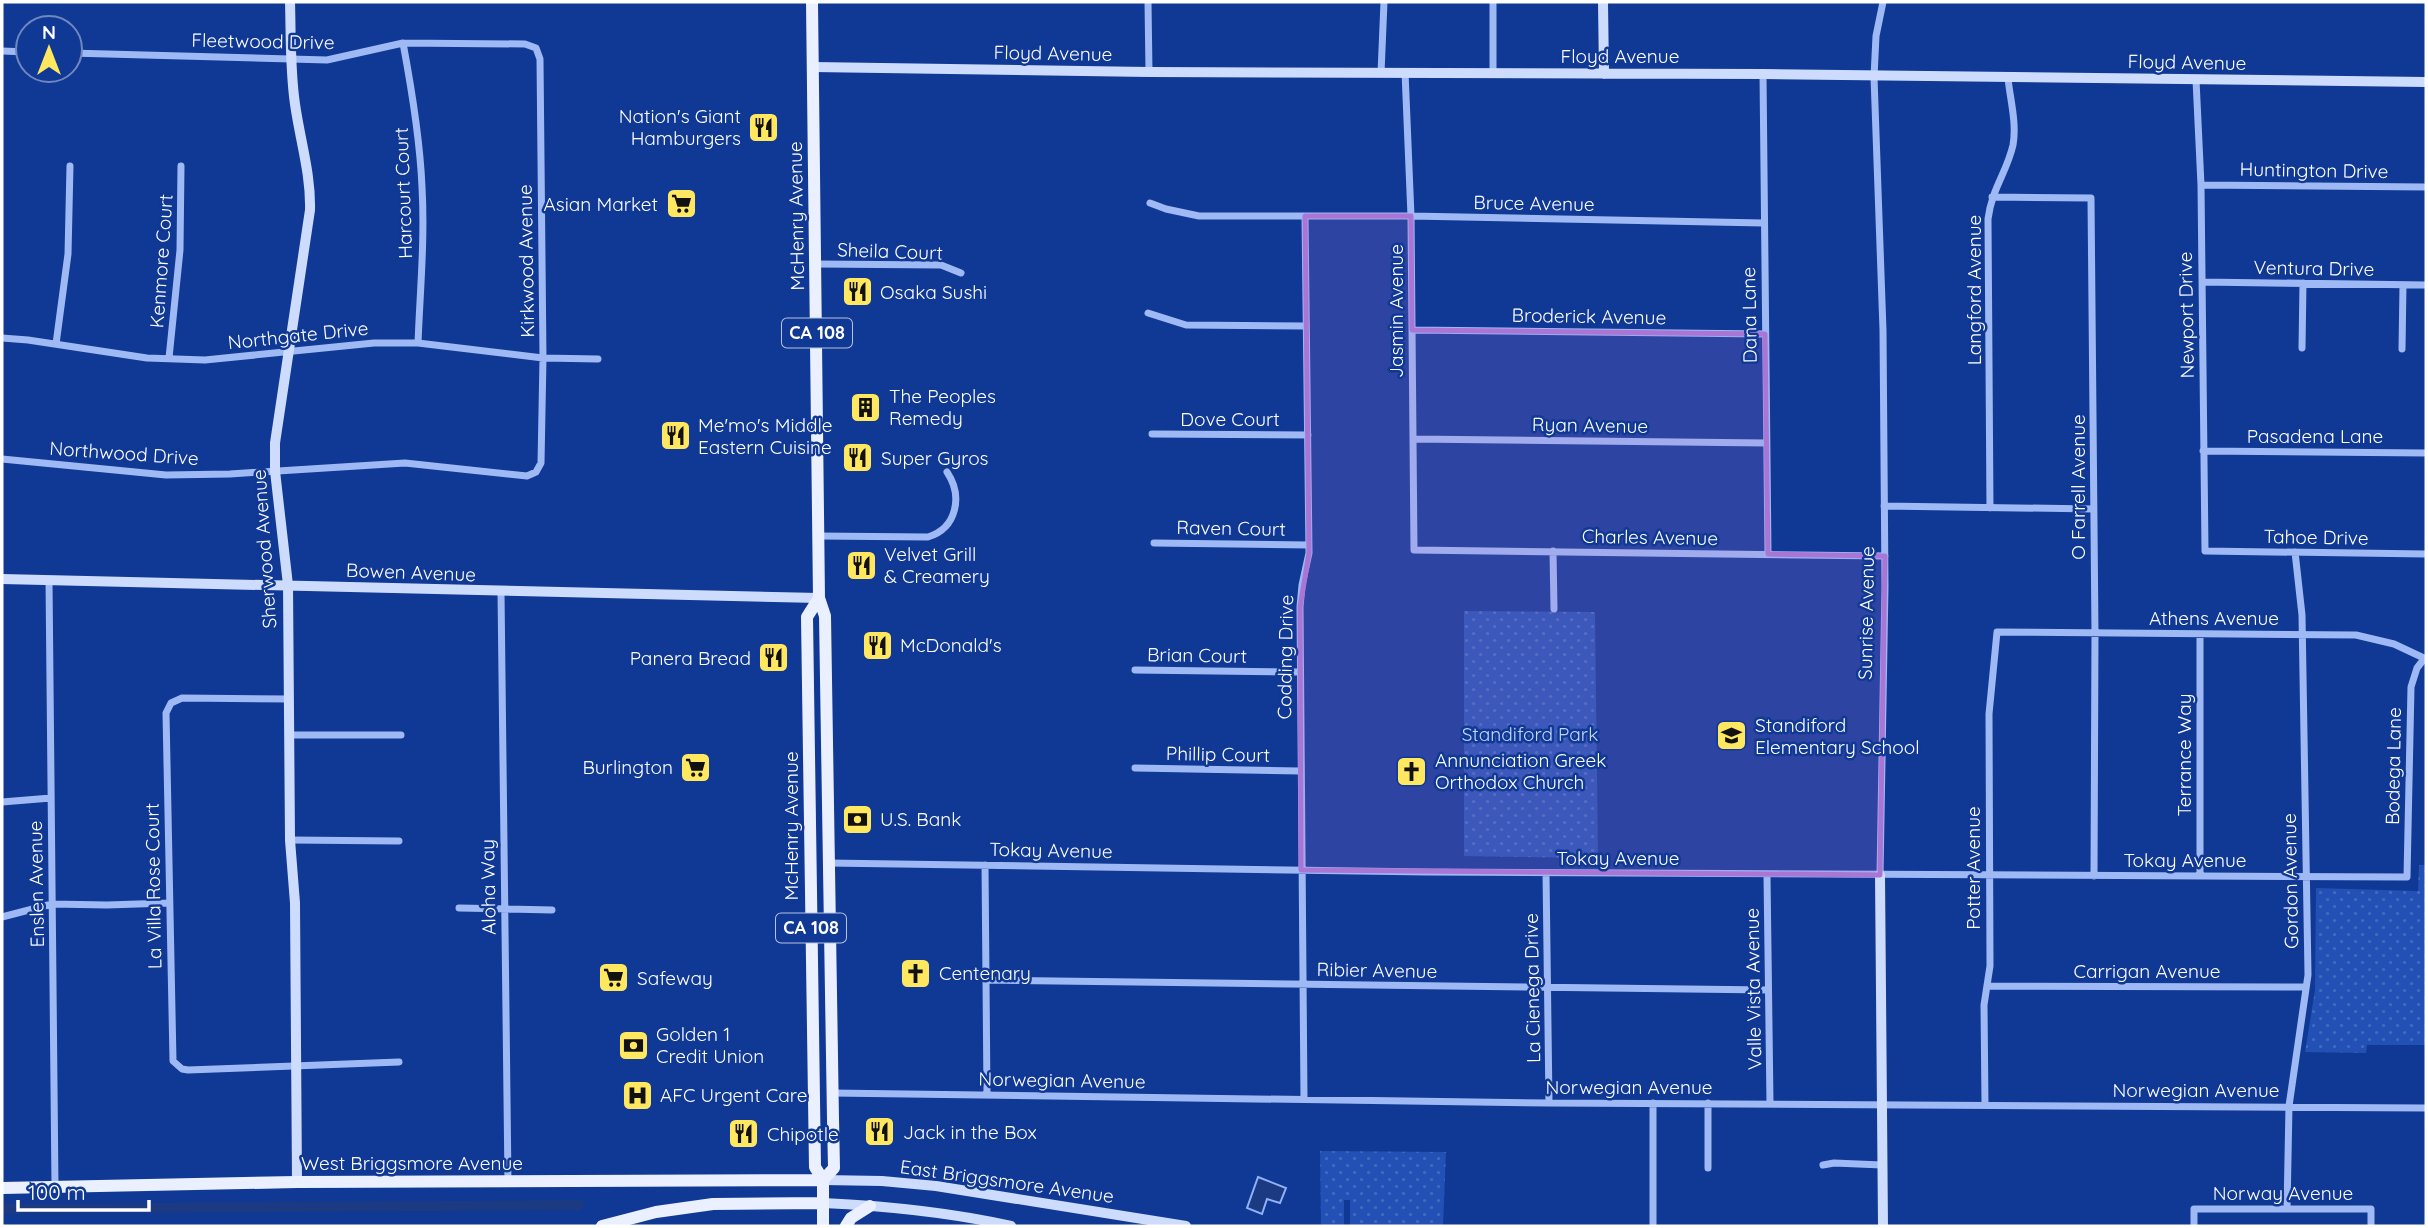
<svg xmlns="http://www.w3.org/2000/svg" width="2428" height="1228" font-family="Quicksand,sans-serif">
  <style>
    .park { fill: url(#park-dots) }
    .water { fill: #1c3a81; stroke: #8fb1f7; stroke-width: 2 }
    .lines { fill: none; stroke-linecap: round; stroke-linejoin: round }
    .canal { stroke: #1c3a81; stroke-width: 10 }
    .street { stroke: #9eb9f4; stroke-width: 7 }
    .secondary { stroke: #cddcfd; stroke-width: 10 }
    .primary { stroke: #eaf0ff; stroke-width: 12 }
    .marked { fill: #a976d5; fill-opacity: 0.2; stroke: #a976d5; stroke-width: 5; stroke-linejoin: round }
    .labels { text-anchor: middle; stroke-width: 5; stroke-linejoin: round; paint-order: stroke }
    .shield { fill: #103895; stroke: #b7c3df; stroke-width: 2 }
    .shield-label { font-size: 18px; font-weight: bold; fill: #fff }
    .street-label { font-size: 19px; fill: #fff; stroke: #103895 }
    .poi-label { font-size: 19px; fill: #fff; stroke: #103895; text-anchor: start }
    .park-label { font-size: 19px; fill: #c6d7fe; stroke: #103895 }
  </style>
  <defs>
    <pattern id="park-dots" width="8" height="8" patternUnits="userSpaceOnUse" patternTransform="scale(1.75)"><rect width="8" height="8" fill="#2250b4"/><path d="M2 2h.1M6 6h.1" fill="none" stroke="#436abf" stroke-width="1.8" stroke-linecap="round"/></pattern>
  </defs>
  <rect width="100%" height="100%" fill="#103895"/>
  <path class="park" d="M1464 611 1595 612 1598 858 1464 856Z
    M2419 865H2426V1045H2367L2366 1053 2305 1052 2315 990 2316 888 2418 891Z
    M1320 1151 1446 1152 1443 1226H1350V1200H1344V1226H1321Z"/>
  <path class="water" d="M1258 1177 1286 1188 1280 1203 1267 1199 1262 1214 1247 1208Z"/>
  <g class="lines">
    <path class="canal" d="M2 1209 579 1205"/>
    <path class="street" d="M1148 2 1149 72
      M403 43C412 91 420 139 422 187 425 239 420 291 418 343
      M2 51 28 52
      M1405 72 1411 216 1414 550 1885 556
      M1381 73 1384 2
      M1493 73V2
      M1763 74 1768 554
      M2196 80 2201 185 2205 551 2426 554
      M2201 185 2426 187
      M1992 197 2091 198 2095 633 2094 876
      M1150 203 1166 209 1199 216H1411L1763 223
      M816 264 941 265 961 273
      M2202 282 2426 285
      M1148 313 1186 325 1306 326
      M1412 330 1765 334
      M2 338 28 340 147 358 205 360 374 343H418L543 358 598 359
      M56 344 68 254 70 166
      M2302 348 2303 283
      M2402 349 2403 285
      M169 358 180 250 181 166
      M1152 434 1308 435
      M1413 439 1766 443
      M2203 451 2426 453
      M2 459 166 475 230 474 405 463 527 476 536 472 541 463 543 358 540 59 536 48 525 44 403 43 327 60 70 53
      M1884 506 2093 509
      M1990 508 1988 219C1992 188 2007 172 2013 145 2017 123 2010 99 2008 78
      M819 536 928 537C957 528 963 496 947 472
      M1154 543 1309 545
      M1553 551 1554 609
      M49 580 55 1187
      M501 592 508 1182
      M2200 634V876
      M1135 670 1300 672
      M289 699 182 698 171 703 166 713 173 1061 182 1069 188 1070 399 1062
      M289 735H401
      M1135 768 1300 771
      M2 802 51 798
      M290 840 399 841
      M828 863 1427 872 2407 877 2411 687 2417 668 2424 659
      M985 865 987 1095
      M1546 873 1549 1103
      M1767 875 1770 1103
      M1880 875 1885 586 1883 330 1874 77 1876 36 1883 2
      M459 908 552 910
      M2 917 52 904 107 905 169 903
      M986 980 1768 990
      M1987 986 2306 987
      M832 1093 1549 1103 2426 1108
      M1304 1099 1300 607 1302 585 1309 553 1305 216
      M1708 1103V1168
      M1985 1104 1984 1005 1990 966 1989 714 1997 632 2356 635 2394 644 2426 659
      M1823 1165 1834 1163 1882 1165
      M2287 1209 2289 1106 2308 975 2302 615 2295 552
      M1653 1226V1103
      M2194 1226V1209H2371V1226"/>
    <path class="secondary" d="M290 2C291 36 290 70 295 104 300 140 311 174 310 210L275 443V471L288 585 290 840 295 903 297 1182
      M1603 2 1604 74
      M813 67 1149 72 1763 74 2426 82
      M2 579 819 598
      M1880 875 1883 1226
      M823 1180 882 1181 936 1186 1186 1226
      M823 1203C887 1206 949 1212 1011 1226"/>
    <path class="primary" d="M812 2 819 598 825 616 833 1119 834 1168 823 1180
      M819 598 807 617 815 1167 823 1180V1226
      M2 1188 297 1182 823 1180
      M602 1226 656 1212 713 1204 823 1203
      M846 1226 851 1218 870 1206"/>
  </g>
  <path class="marked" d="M1305 216H1411L1412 330 1765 334 1768 554 1885 556 1880 875 1301 870 1300 607 1309 553Z"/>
  <defs>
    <symbol id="restaurant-square" viewBox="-11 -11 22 22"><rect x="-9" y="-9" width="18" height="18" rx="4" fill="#ffe760" stroke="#103895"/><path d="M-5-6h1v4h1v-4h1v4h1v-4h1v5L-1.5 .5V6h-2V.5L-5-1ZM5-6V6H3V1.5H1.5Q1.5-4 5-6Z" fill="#111"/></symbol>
    <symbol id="supermarket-square" viewBox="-11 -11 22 22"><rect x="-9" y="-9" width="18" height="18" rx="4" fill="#ffe760" stroke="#103895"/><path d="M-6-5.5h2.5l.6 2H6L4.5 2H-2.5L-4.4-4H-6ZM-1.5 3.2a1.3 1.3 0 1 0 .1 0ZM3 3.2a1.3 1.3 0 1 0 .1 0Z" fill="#111"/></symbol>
    <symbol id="building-square" viewBox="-11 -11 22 22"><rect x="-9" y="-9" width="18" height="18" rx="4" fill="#ffe760" stroke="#103895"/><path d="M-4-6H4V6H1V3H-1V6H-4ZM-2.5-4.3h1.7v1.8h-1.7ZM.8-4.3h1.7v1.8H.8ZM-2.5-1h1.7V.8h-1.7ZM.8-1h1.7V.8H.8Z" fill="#111"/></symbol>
    <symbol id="school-square" viewBox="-11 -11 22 22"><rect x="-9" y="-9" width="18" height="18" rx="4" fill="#ffe760" stroke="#103895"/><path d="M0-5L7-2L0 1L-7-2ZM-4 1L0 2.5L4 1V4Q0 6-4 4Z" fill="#111"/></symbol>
    <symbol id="church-square" viewBox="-11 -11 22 22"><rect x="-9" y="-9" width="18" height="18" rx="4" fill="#ffe760" stroke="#103895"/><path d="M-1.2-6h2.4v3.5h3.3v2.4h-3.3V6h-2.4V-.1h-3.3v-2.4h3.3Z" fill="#111"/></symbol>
    <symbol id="bank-square" viewBox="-11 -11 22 22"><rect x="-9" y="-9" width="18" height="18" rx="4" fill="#ffe760" stroke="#103895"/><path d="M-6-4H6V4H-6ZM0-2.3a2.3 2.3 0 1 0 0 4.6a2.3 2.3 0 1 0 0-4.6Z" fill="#111"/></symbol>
    <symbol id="hospital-square" viewBox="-11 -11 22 22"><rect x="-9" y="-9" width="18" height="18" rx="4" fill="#ffe760" stroke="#103895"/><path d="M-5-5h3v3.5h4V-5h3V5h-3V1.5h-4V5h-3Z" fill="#111"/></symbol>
  </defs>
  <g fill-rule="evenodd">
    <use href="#restaurant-square" x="746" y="110" width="35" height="35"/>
    <use href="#supermarket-square" x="664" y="186" width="35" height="35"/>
    <use href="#restaurant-square" x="840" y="274" width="35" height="35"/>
    <use href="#building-square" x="848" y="390" width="35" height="35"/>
    <use href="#restaurant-square" x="658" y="418" width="35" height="35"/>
    <use href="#restaurant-square" x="840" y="440" width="35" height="35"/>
    <use href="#restaurant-square" x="844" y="548" width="35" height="35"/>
    <use href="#restaurant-square" x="860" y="628" width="35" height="35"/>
    <use href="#restaurant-square" x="756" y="640" width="35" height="35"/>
    <use href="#school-square" x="1714" y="718" width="35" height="35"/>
    <use href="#supermarket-square" x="678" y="750" width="35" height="35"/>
    <use href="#church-square" x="1394" y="754" width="35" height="35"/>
    <use href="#bank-square" x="840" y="802" width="35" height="35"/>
    <use href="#church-square" x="898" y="956" width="35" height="35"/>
    <use href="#supermarket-square" x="596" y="960" width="35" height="35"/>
    <use href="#bank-square" x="616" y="1028" width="35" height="35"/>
    <use href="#hospital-square" x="620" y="1078" width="35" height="35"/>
    <use href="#restaurant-square" x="862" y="1114" width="35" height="35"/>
    <use href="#restaurant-square" x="726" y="1116" width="35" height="35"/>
  </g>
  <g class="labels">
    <g class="shield">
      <rect x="782" y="318.5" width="70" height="29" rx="5"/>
      <rect x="776" y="913.5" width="70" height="29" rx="5"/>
    </g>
    <g class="shield-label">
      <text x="817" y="339">CA 108</text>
      <text x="811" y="934">CA 108</text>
    </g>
    <g class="street-label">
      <text transform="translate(263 41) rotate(1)" y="7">Fleetwood Drive</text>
      <text transform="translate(1053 53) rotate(1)" y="7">Floyd Avenue</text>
      <text x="1620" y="63">Floyd Avenue</text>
      <text transform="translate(2187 62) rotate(1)" y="7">Floyd Avenue</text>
      <text transform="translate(2314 170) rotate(1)" y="7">Huntington Drive</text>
      <text transform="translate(403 193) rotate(-92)" y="7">Harcourt Court</text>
      <text transform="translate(1534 203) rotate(1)" y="7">Bruce Avenue</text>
      <text transform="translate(796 216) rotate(-91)" y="7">McHenry Avenue</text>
      <text transform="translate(890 251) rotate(2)" y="7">Sheila Court</text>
      <text transform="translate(161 261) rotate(-86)" y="7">Kenmore Court</text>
      <text transform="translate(526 261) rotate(-91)" y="7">Kirkwood Avenue</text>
      <text transform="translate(2314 268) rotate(1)" y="7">Ventura Drive</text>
      <text transform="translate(1974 290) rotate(-90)" y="7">Langford Avenue</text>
      <text transform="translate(1396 311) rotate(-90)" y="7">Jasmin Avenue</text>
      <text transform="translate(1749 315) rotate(-91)" y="7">Dana Lane</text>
      <text transform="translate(2186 315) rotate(-91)" y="7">Newport Drive</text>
      <text transform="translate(1589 316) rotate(1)" y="7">Broderick Avenue</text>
      <text transform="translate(298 335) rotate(-6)" y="7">Northgate Drive</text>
      <text x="1230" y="426">Dove Court</text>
      <text transform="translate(1590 425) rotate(1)" y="7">Ryan Avenue</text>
      <text x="2315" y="443">Pasadena Lane</text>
      <text transform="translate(124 453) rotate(4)" y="7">Northwood Drive</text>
      <text transform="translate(2078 487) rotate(-90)" y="7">O Farrell Avenue</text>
      <text transform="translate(1231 528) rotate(1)" y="7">Raven Court</text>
      <text transform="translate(1650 537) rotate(1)" y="7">Charles Avenue</text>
      <text transform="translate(2316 537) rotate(1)" y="7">Tahoe Drive</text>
      <text transform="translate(264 549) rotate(-94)" y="7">Sherwood Avenue</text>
      <text transform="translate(411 572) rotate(2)" y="7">Bowen Avenue</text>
      <text transform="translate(1866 613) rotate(-89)" y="7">Sunrise Avenue</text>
      <text x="2214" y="625">Athens Avenue</text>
      <text transform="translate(1197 655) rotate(1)" y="7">Brian Court</text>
      <text transform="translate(1285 657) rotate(-89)" y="7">Codding Drive</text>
      <text transform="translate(1218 754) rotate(1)" y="7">Phillip Court</text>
      <text transform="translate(2184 755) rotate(-90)" y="7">Terrance Way</text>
      <text transform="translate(2393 766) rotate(-89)" y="7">Bodega Lane</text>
      <text transform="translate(791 826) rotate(-90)" y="7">McHenry Avenue</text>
      <text transform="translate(1051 850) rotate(1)" y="7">Tokay Avenue</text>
      <text x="1618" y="865">Tokay Avenue</text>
      <text x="2185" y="867">Tokay Avenue</text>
      <text transform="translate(1973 868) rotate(-90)" y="7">Potter Avenue</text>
      <text transform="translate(2290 881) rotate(-91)" y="7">Gordon Avenue</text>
      <text transform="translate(36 884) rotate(-91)" y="7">Enslen Avenue</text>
      <text transform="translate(153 886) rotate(-91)" y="7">La Villa Rose Court</text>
      <text transform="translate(488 887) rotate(-91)" y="7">Aloha Way</text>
      <text transform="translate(1377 970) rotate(1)" y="7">Ribier Avenue</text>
      <text x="2147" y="978">Carrigan Avenue</text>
      <text transform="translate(1532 988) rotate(-91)" y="7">La Cienega Drive</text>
      <text transform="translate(1753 989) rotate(-91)" y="7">Valle Vista Avenue</text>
      <text transform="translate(1062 1080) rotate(1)" y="7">Norwegian Avenue</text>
      <text x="1629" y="1094">Norwegian Avenue</text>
      <text x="2196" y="1097">Norwegian Avenue</text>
      <text x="412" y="1170">West Briggsmore Avenue</text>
      <text transform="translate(1007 1181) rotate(8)" y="7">East Briggsmore Avenue</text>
      <text x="2283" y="1200">Norway Avenue</text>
    </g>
    <g class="poi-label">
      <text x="741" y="123" text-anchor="end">Nation's Giant<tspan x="741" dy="22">Hamburgers</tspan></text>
      <text x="658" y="211" text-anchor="end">Asian Market</text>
      <text x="880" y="299">Osaka Sushi</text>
      <text x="889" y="403">The Peoples<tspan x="889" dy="22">Remedy</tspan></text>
      <text x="698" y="432">Me'mo's Middle<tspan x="698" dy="22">Eastern Cuisine</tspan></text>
      <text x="881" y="465">Super Gyros</text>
      <text x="884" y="561">Velvet Grill<tspan x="884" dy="22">&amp; Creamery</tspan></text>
      <text x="900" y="652">McDonald's</text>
      <text x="751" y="665" text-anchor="end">Panera Bread</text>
      <text x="1755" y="732">Standiford<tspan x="1755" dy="22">Elementary School</tspan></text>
      <text x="1435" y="767">Annunciation Greek<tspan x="1435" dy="22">Orthodox Church</tspan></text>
      <text x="673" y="774" text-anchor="end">Burlington</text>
      <text x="880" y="826">U.S. Bank</text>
      <text x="939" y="980">Centenary</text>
      <text x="637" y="985">Safeway</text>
      <text x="656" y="1041">Golden 1<tspan x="656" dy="22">Credit Union</tspan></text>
      <text x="660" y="1102">AFC Urgent Care</text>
      <text x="903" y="1139">Jack in the Box</text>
      <text x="767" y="1141">Chipotle</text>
    </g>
    <g class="park-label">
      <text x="1530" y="741">Standiford Park</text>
    </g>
  </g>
  <rect width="2428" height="1228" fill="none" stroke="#ffffff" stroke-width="7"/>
  <g transform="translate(49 49)"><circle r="33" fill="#103895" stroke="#7088bf" stroke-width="2"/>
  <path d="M0-5L12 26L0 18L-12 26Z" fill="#ffe760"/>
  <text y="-10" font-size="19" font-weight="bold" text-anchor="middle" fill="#ffffff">N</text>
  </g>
  <path d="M18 1200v10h131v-10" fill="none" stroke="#ffffff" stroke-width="3.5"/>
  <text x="28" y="1200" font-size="21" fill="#ffffff" stroke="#103895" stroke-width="5" paint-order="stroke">100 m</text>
</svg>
